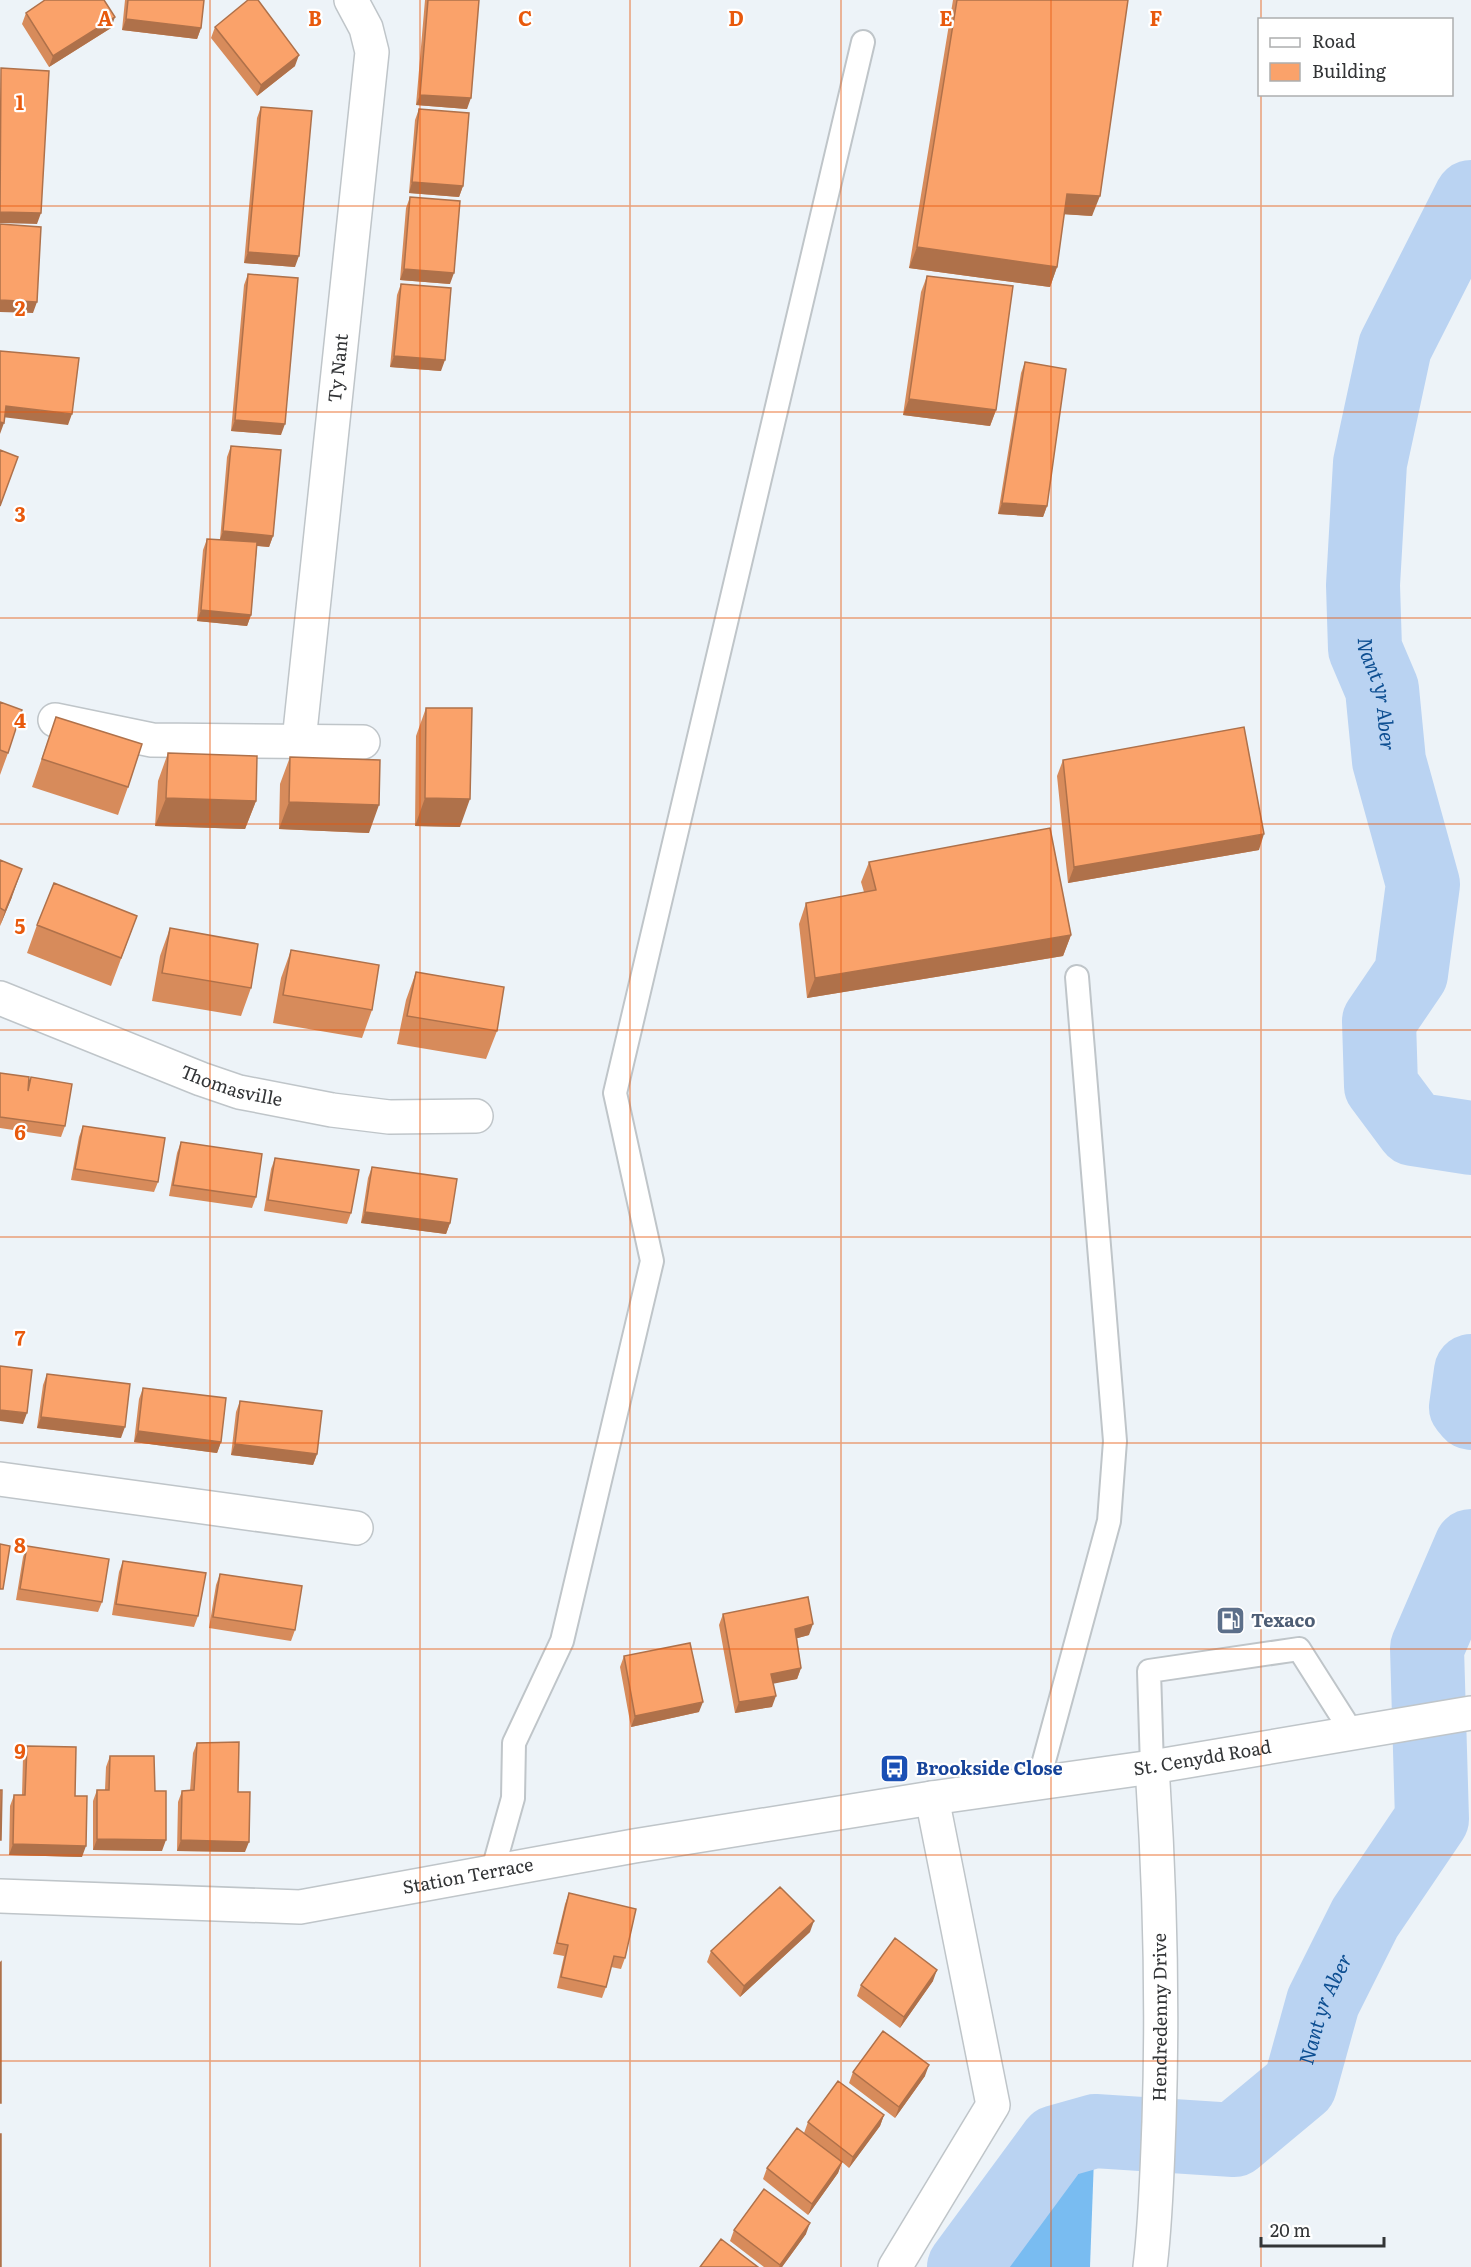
<svg xmlns="http://www.w3.org/2000/svg" width="1471" height="2267" font-family="Literata,serif">
  <style>
    .forest { fill: #79bcf1 }
    .lines { fill: none; stroke-linecap: round; stroke-linejoin: round }
    .river { stroke: #bad3f2; stroke-width: 74 }
    .service-casing { stroke: #bfc5c9; stroke-width: 26 }
    .minor-casing { stroke: #bfc5c9; stroke-width: 36 }
    .secondary-casing { stroke: #bfc5c9; stroke-width: 36 }
    .service { stroke: #fff; stroke-width: 22 }
    .minor { stroke: #fff; stroke-width: 33 }
    .secondary { stroke: #fff; stroke-width: 33 }
    .wall { fill: #d78b5b }
    .shaded-wall { fill: #af714a }
    .building { fill: #faa26a; stroke: #af714a; stroke-width: 1.5 }
    .grid { fill: none; stroke: #e8590c; stroke-width: 1.5; stroke-opacity: 0.55 }
    .labels { text-anchor: middle; stroke-width: 4.5; stroke-linejoin: round; paint-order: stroke }
    .street-label { font-size: 18px; fill: #323436; stroke: #fff }
    .service-label { font-size: 18px; font-weight: bold; fill: #4e5e75; stroke: #fff; text-anchor: start }
    .transit-label { font-size: 18px; font-weight: bold; fill: #164399; stroke: #fff; text-anchor: start }
    .water-label { font-size: 20px; font-style: italic; fill: #0e4f92; stroke: #fff }
    .grid-label { font-size: 20px; text-anchor: middle; font-weight: bold; fill: #e8590c; stroke: #fff; stroke-width: 4.5; stroke-linejoin: round; paint-order: stroke }
  </style>
  <rect width="100%" height="100%" fill="#edf3f8"/>
  <path class="forest" d="M1095 2131 1090 2267H964L1056 2142Z"/>
  <g class="lines">
    <g class="river">
      <path id="s1" d="M1471 197 1395 347 1370 463 1363 585 1365 649 1382 689 1389 761 1423 884 1411 974 1379 1021 1381 1086 1413 1129 1471 1138"/>
      <path d="M1471 1371 1466 1407 1471 1413"/>
      <path id="s2" d="M964 2267 1056 2142 1095 2131 1234 2140 1300 2085 1323 2002 1365 1918 1432 1819 1427 1648 1471 1546"/>
    </g>
    <defs>
      <path id="service" d="M1152 1767 1149 1671 1299 1649 1353 1734
        M1038 1783 1109 1521 1115 1441 1077 977
        M492 1873 513 1798 514 1743 562 1641 652 1261 615 1093 863 42"/>
      <g id="minor">
        <path d="M55 720 152 740 363 742"/>
        <path id="s3" d="M299 741 372 52 366 28 351 0"/>
        <path id="s4" d="M0 998 201 1079 239 1092 332 1110 389 1117 476 1116"/>
        <path d="M0 1479 356 1528"/>
        <path d="M895 2267 993 2105 932 1798"/>
        <path id="s5" d="M1150 2267C1156 2219 1157 2170 1159 2122 1163 2003 1160 1886 1152 1767"/>
      </g>
      <g id="secondary">
        <path id="s6" d="M0 1896 300 1907 634 1846 932 1798 1152 1767 1471 1713"/>
      </g>
    </defs>
    <use href="#service" class="service-casing"/>
    <use href="#minor" class="minor-casing"/>
    <use href="#secondary" class="secondary-casing"/>
    <use href="#service" class="service"/>
    <use href="#minor" class="minor"/>
    <use href="#secondary" class="secondary"/>
  </g>
  <path class="wall" d="M125 0H204L201 28 197 39 122 30Z
    M425 0H479L467 109 416 105Z
    M953 0H1128L1092 216 1064 214 1057 267 1050 287 909 268Z
    M26 13 111 28 49 67 22 24Z
    M215 27 295 66 257 96 211 38Z
    M261 107 295 267 244 263 257 118Z
    M419 109 463 186 459 197 409 193 415 120Z
    M410 197 450 284 400 280 406 208Z
    M248 274 281 435 231 431 244 285Z
    M927 276 996 410 990 426 903 415 921 292Z
    M401 284 441 371 390 367 397 295Z
    M1025 362 1047 506 1043 517 998 514 1021 373Z
    M231 446 273 536 269 547 257 546 251 615 247 626 197 621 203 550 207 539 220 540 227 457Z
    M0 702 8 753 0 775Z
    M426 708 460 827 415 826 416 736Z
    M56 717 128 787 118 815 32 787Z
    M168 753 256 801 245 829 155 826 158 781Z
    M290 757 369 833 279 829 280 784Z
    M1063 760 1259 850 1068 883 1057 776Z
    M0 860 12 897 0 926Z
    M869 862 1071 935 1063 956 807 998 799 924 806 903 864 892 861 882Z
    M137 916 111 986 27 953 37 925Z
    M170 928 251 988 241 1016 152 1001 160 956Z
    M291 950 372 1010 362 1038 273 1023 281 978Z
    M416 972 497 1031 486 1059 397 1044 406 1000Z
    M0 1073 29 1082 31 1077 65 1126 61 1137 0 1128Z
    M83 1126 158 1182 154 1192 71 1180 79 1137Z
    M181 1142 256 1197 252 1208 169 1196 177 1153Z
    M275 1158 351 1213 347 1224 264 1211 271 1169Z
    M372 1167 450 1223 446 1234 361 1223 368 1178Z
    M47 1374 121 1438 37 1428 43 1385Z
    M143 1388 221 1442 217 1453 134 1442 139 1399Z
    M240 1401 317 1454 313 1465 231 1455 236 1412Z
    M27 1546 102 1602 98 1612 16 1600 23 1557Z
    M123 1561 198 1616 194 1627 112 1615 119 1572Z
    M220 1574 295 1630 291 1641 209 1628 216 1585Z
    M723 1614 809 1635 797 1638 801 1668 797 1679 773 1683 772 1707 735 1713 719 1625Z
    M624 1656 699 1712 631 1727 620 1667Z
    M197 1743 238 1792 245 1852 177 1851 178 1802 182 1791H190L193 1753Z
    M27 1746 75 1796 82 1857 9 1855 10 1806 14 1795H22L23 1757Z
    M110 1756 155 1791 162 1851 93 1850V1801L97 1790H105L106 1767Z
    M569 1893 625 1958 621 1969 611 1967 606 1987 602 1998 557 1988 564 1956 553 1954 565 1904Z
    M810 1932 740 1997 707 1962 711 1951Z
    M933 1981 900 2028 857 1996 861 1985Z
    M853 2072 925 2076 895 2118 849 2083Z
    M884 2115 880 2126 849 2168 842 2162 838 2173 808 2215 763 2179 767 2168 804 2133 808 2122Z
    M734 2230 806 2234 782 2267H764L730 2241Z"/>
  <path class="shaded-wall" d="M115 17 111 28 49 67 53 56Z
    M126 19 201 28 197 39 122 30Z
    M299 55 295 66 257 96 261 85Z
    M420 95 471 98 467 109 416 105Z
    M412 182 463 186 459 197 409 193Z
    M1067 194 1100 196 1092 216 1060 214Z
    M0 212 41 213 37 224 0 223Z
    M917 247 1057 267 1050 287 909 268Z
    M248 252 299 256 295 267 244 263Z
    M404 269 454 273 450 284 400 280Z
    M0 300 37 302 33 313 0 312Z
    M394 356 445 360 441 371 390 367Z
    M909 399 996 410 990 426 903 415Z
    M6 406 72 414 68 425 2 417Z
    M235 420 285 424 281 435 231 431Z
    M0 422 4 423 0 434Z
    M1002 503 1047 506 1043 517 998 514Z
    M223 531 273 536 269 547 219 542Z
    M201 610 251 615 247 626 197 621Z
    M166 798 256 801 245 829 155 826Z
    M425 798 470 799 460 827 415 826Z
    M289 802 379 805 369 833 279 829Z
    M1264 834 1259 850 1068 883 1074 867Z
    M22 869 12 897 0 926 5 911Z
    M1071 935 1063 956 807 998 815 978Z
    M365 1212 450 1223 446 1234 361 1223Z
    M0 1410 27 1413 23 1424 0 1421Z
    M41 1417 125 1427 121 1438 37 1428Z
    M138 1431 221 1442 217 1453 134 1442Z
    M235 1444 317 1454 313 1465 231 1455Z
    M813 1624 809 1635 791 1640 795 1629Z
    M801 1668 797 1679 767 1685 771 1674Z
    M776 1696 772 1707 735 1713 739 1702Z
    M703 1702 699 1712 631 1727 635 1716Z
    M97 1839 166 1840 162 1851 93 1850Z
    M181 1840 249 1842 245 1852 177 1851Z
    M13 1844 86 1846 82 1857 9 1855Z
    M814 1921 810 1932 740 1997 744 1986Z
    M937 1970 933 1981 900 2028 904 2017Z
    M929 2065 925 2076 895 2118 899 2107Z
    M884 2115 880 2126 849 2168 853 2157Z
    M842 2162 838 2173 808 2215 812 2204Z
    M810 2223 806 2234 782 2267H779Z"/>
  <path class="building" d="M45 0H104L115 17 53 56 26 13Z
    M128 0H204L201 28 126 19Z
    M248 0H258L299 55 261 85 215 27Z
    M428 0H479L471 98 420 95Z
    M957 0H1128L1100 196 1067 194 1057 267 917 247Z
    M1 68 49 71 41 213 0 212Z
    M261 107 312 111 299 256 248 252Z
    M419 109 469 113 463 186 412 182Z
    M410 197 460 201 454 273 404 269Z
    M0 224 41 227 37 302 0 300Z
    M248 274 298 278 285 424 235 420Z
    M927 276 1013 286 996 410 909 399Z
    M401 284 451 288 445 360 394 356Z
    M0 351 79 358 72 414 6 406 4 423 0 422Z
    M1025 362 1066 369 1047 506 1002 503Z
    M231 446 281 450 273 536 223 531Z
    M0 450 18 457 0 506Z
    M207 539 257 542 251 615 201 610Z
    M0 702 22 710 8 753 0 750Z
    M426 708H472L470 799 425 798Z
    M56 717 142 744 128 787 42 759Z
    M1244 727 1264 834 1074 867 1063 760Z
    M168 753 257 756 256 801 166 798Z
    M290 757 380 760 379 805 289 802Z
    M1050 828 1071 935 815 978 806 903 876 890 869 862Z
    M0 860 22 869 5 911 0 908Z
    M54 883 137 916 121 958 37 925Z
    M170 928 258 944 251 988 162 973Z
    M291 950 379 965 372 1010 283 995Z
    M416 972 504 987 497 1031 407 1016Z
    M0 1073 29 1077 28 1091 31 1077 72 1084 65 1126 0 1117Z
    M83 1126 165 1138 158 1182 75 1169Z
    M181 1142 262 1154 256 1197 173 1185Z
    M275 1158 359 1170 351 1213 268 1200Z
    M372 1167 457 1179 450 1223 365 1212Z
    M0 1366 32 1370 27 1413 0 1410Z
    M47 1374 130 1384 125 1427 41 1417Z
    M143 1388 226 1398 221 1442 138 1431Z
    M240 1401 322 1411 317 1454 235 1444Z
    M0 1544 10 1546 3 1589H0Z
    M27 1546 109 1559 102 1602 20 1589Z
    M123 1561 206 1573 198 1616 116 1604Z
    M220 1574 302 1586 295 1630 213 1617Z
    M808 1597 813 1624 795 1629 801 1668 771 1674 776 1696 739 1702 723 1614Z
    M690 1643 703 1702 635 1716 624 1656Z
    M239 1742 238 1792H250L249 1842 181 1840 182 1791 194 1790 197 1743Z
    M27 1746 76 1747 75 1796H87L86 1846 13 1844 14 1795H25Z
    M110 1756H154L155 1791H166V1840L97 1839V1790H109Z
    M0 1790H2L1 1840H0Z
    M780 1887 814 1921 744 1986 711 1951Z
    M569 1893 636 1909 625 1958 614 1956 606 1987 561 1977 568 1945 557 1943Z
    M895 1938 937 1970 904 2017 861 1985Z
    M1 1962V2103H0V1963Z
    M883 2031 929 2065 899 2107 853 2072Z
    M838 2081 884 2115 853 2157 808 2122Z
    M797 2128 842 2162 812 2204 767 2168Z
    M0 2134H1V2267H0Z
    M764 2189 810 2223 780 2265 734 2230Z
    M721 2239 758 2267H700Z"/>
  <path class="grid" d="M210 0V2267M420 0V2267M630 0V2267M841 0V2267M1051 0V2267M1261 0V20M1261 94V2267M0 206H1471M0 412H1471M0 618H1471M0 824H1471M0 1030H1471M0 1237H1471M0 1443H1471M0 1649H1471M0 1855H1471M0 2061H1471"/>
  <defs>
    <symbol id="fuel-square" viewBox="-11 -11 22 22"><rect x="-9" y="-9" width="18" height="18" rx="4" fill="#5c6f8a" stroke="#fff"/><path d="M-5.5-6h7V0h2V4h1.3V-2.5L3-4.5l.8-.8L6-3V5H2.5V1h-1V6h-7ZM-4.2-4.7v3.2H.2V-4.7Z" fill="#fff"/></symbol>
    <symbol id="bus-square" viewBox="-11 -11 22 22"><rect x="-9" y="-9" width="18" height="18" rx="4" fill="#1a4fb4" stroke="#fff"/><path d="M-5-6H5V4H4V6H2V4H-2V6H-4V4H-5ZM-3.5-4V0h7V-4ZM-3.5 1.2v1.5H-2V1.2ZM2 1.2v1.5H3.5V1.2Z" fill="#fff"/></symbol>
  </defs>
  <g fill-rule="evenodd">
    <use href="#fuel-square" x="1214" y="1604" width="33" height="33"/>
    <use href="#bus-square" x="878" y="1752" width="33" height="33"/>
  </g>
  <g class="labels">
    <g class="street-label">
      <text dy="6" stroke="none"><textPath href="#s3" startOffset="375">Ty Nant</textPath></text>
      <text dy="6" stroke="none"><textPath href="#s4" startOffset="248">Thomasville</textPath></text>
      <text dy="6" stroke="none"><textPath href="#s6" startOffset="1215">St. Cenydd Road</textPath></text>
      <text dy="6" stroke="none"><textPath href="#s6" startOffset="471">Station Terrace</textPath></text>
      <text dy="6" stroke="none"><textPath href="#s5" startOffset="250">Hendredenny Drive</textPath></text>
    </g>
    <g class="service-label">
      <text x="1251" y="1627">Texaco</text>
    </g>
    <g class="transit-label">
      <text x="916" y="1775">Brookside Close</text>
    </g>
    <g class="water-label">
      <text dy="7" stroke="none"><textPath href="#s1" startOffset="520">Nant yr Aber</textPath></text>
      <text dy="7" stroke="none"><textPath href="#s2" startOffset="501">Nant yr Aber</textPath></text>
    </g>
  </g>
  <g class="grid-label">
    <text x="105" y="26">A</text>
    <text x="315" y="26">B</text>
    <text x="525" y="26">C</text>
    <text x="736" y="26">D</text>
    <text x="946" y="26">E</text>
    <text x="1156" y="26">F</text>
    <text x="20" y="110">1</text>
    <text x="20" y="316">2</text>
    <text x="20" y="522">3</text>
    <text x="20" y="728">4</text>
    <text x="20" y="934">5</text>
    <text x="20" y="1140">6</text>
    <text x="20" y="1346">7</text>
    <text x="20" y="1553">8</text>
    <text x="20" y="1759">9</text>
  </g>
  <rect x="1258" y="18" width="195" height="78" fill="#ffffff" stroke="#adaeaf" stroke-width="1.5"/>
  <rect x="1270" y="38" width="30" height="9" fill="#ffffff" stroke="#adaeaf" stroke-width="1.5"/>
  <text x="1312" y="48" font-size="18" fill="#323436">Road</text>
  <rect x="1270" y="63" width="30" height="18" fill="#faa26a" stroke="#adaeaf" stroke-width="1.5"/>
  <text x="1312" y="78" font-size="18" fill="#323436">Building</text>
  <path d="M1261 2237v9h123v-9" fill="none" stroke="#323436" stroke-width="3"/>
  <text x="1270" y="2237" font-size="18" fill="#323436" stroke="#ffffff" stroke-width="4.5" paint-order="stroke">20 m</text>
</svg>
